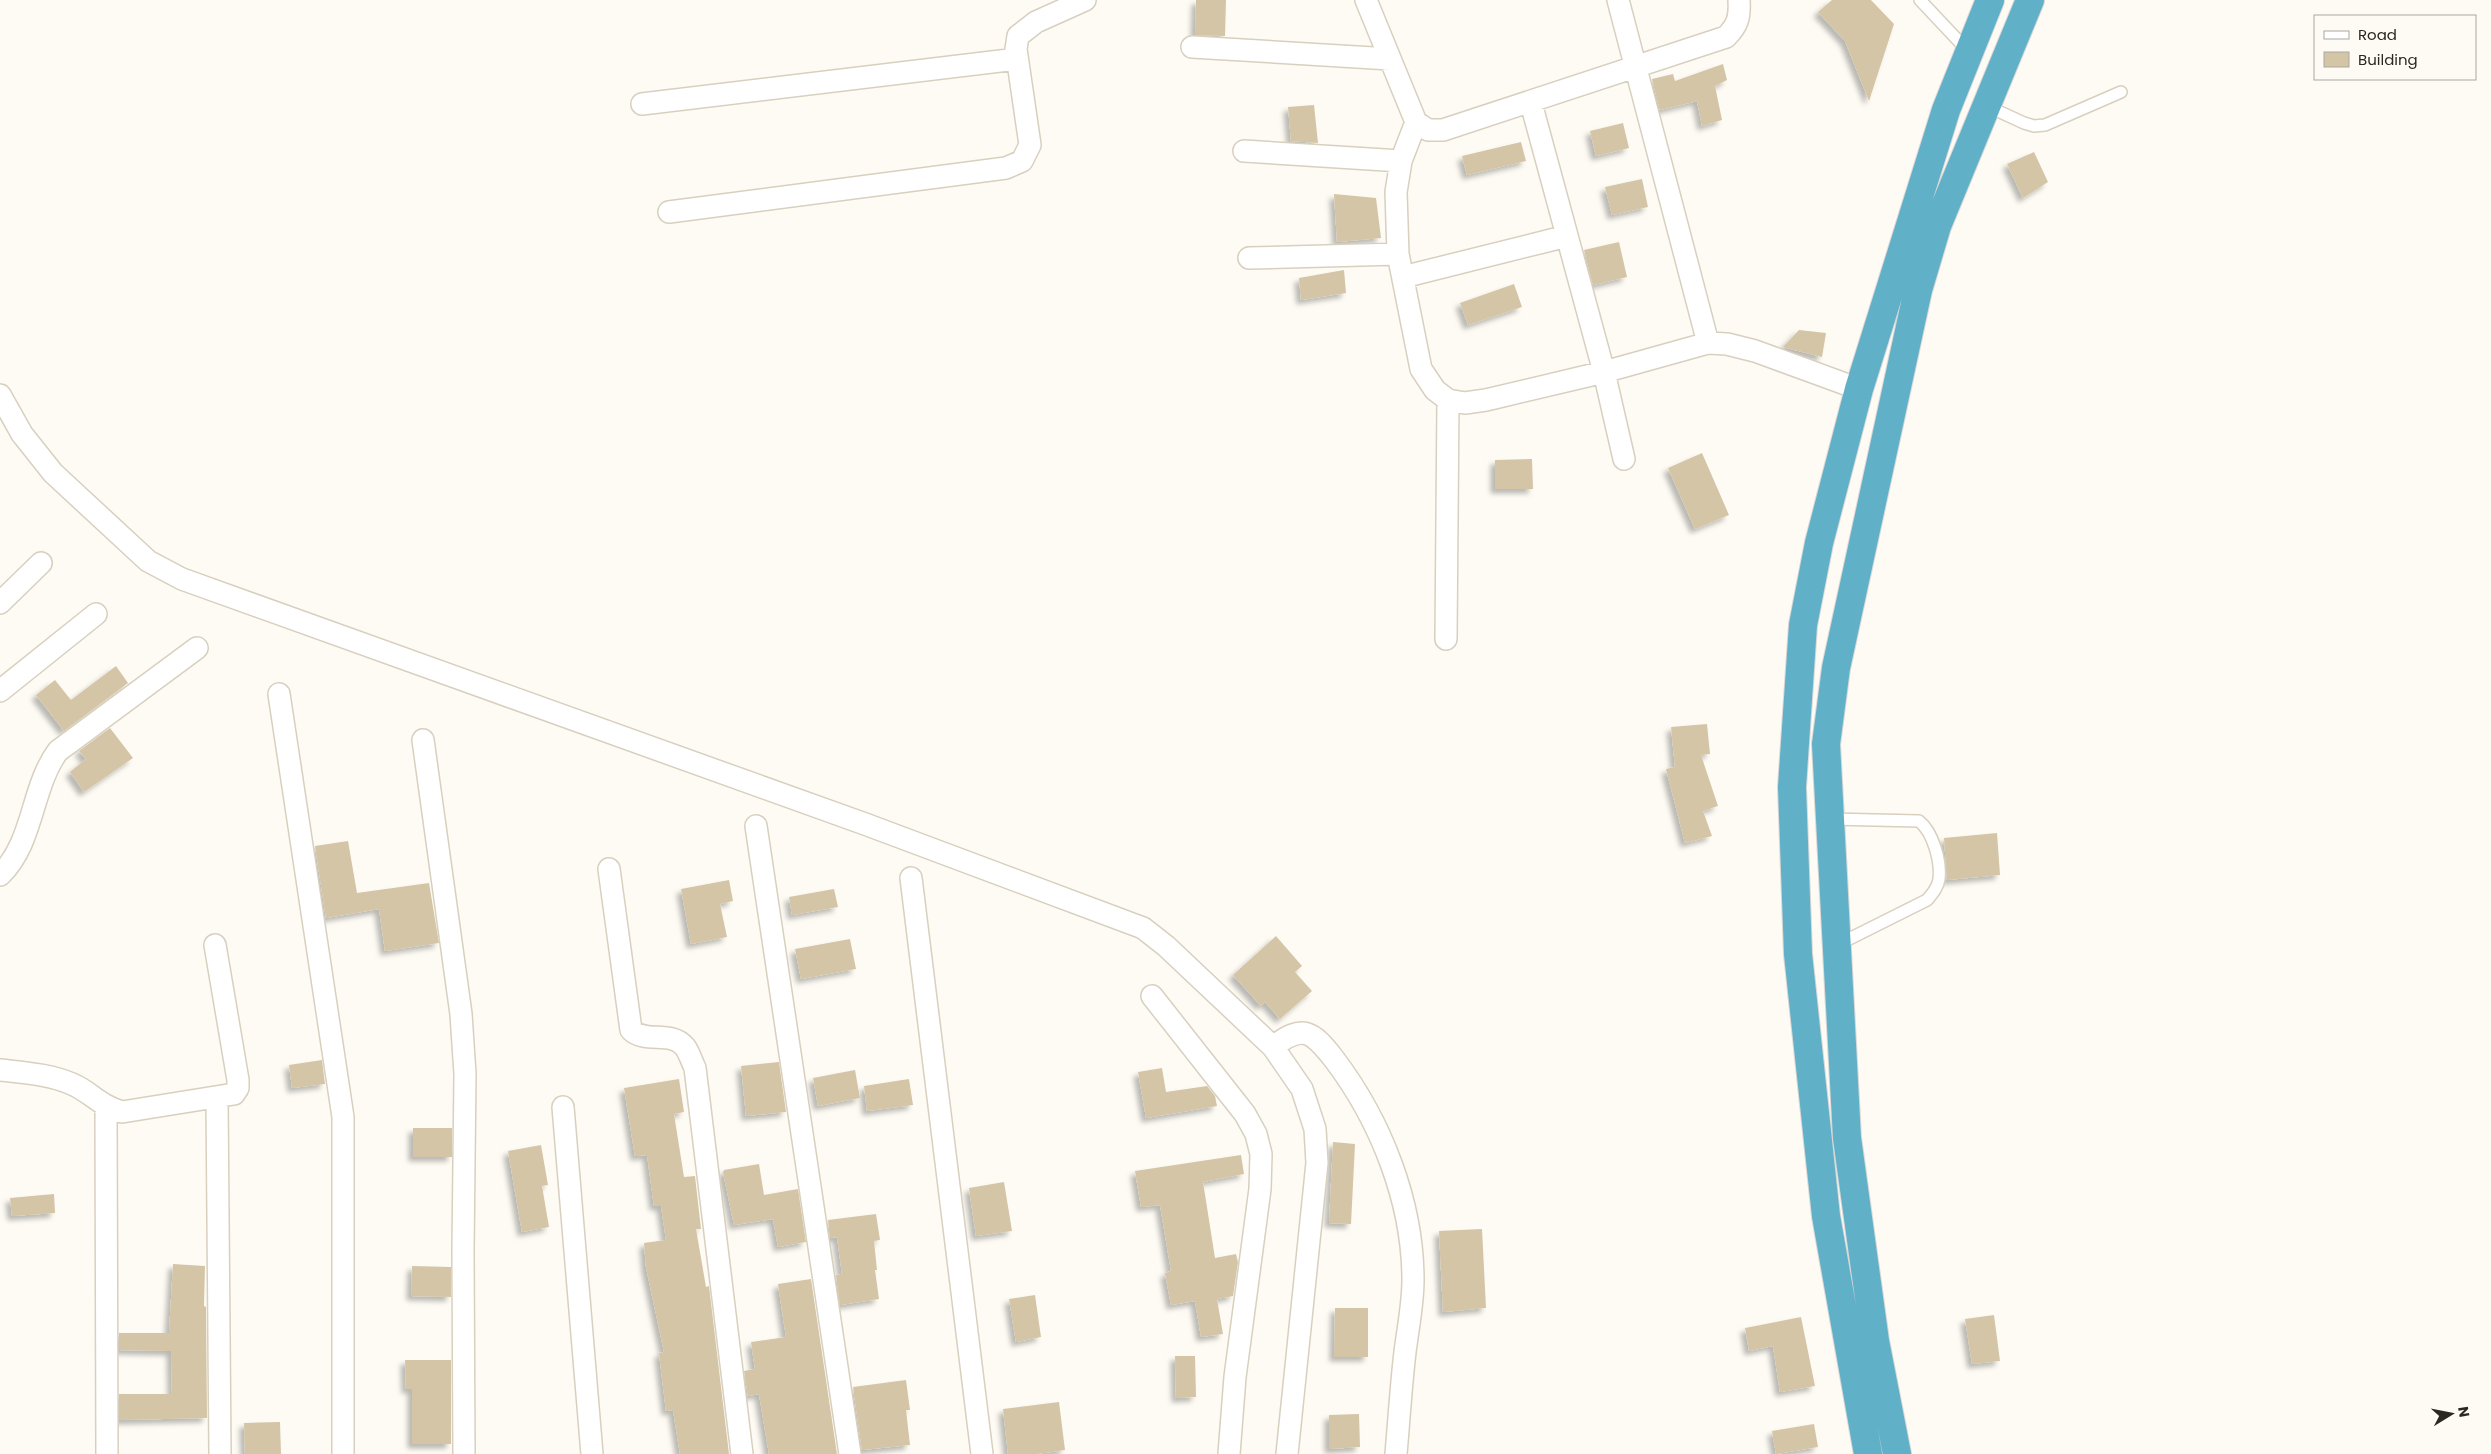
<svg xmlns="http://www.w3.org/2000/svg" width="2491" height="1454" font-family="Poppins,sans-serif">
  <style>
    .building { fill: #d5c5a7; filter: url(#shadow) }
    .lines { fill: none; stroke-linecap: round; stroke-linejoin: round }
    .service-casing { stroke: #d8d0bf; stroke-width: 14 }
    .minor-casing { stroke: #d8d0bf; stroke-width: 24 }
    .trunk-casing { stroke: #d9d8d7; stroke-width: 30 }
    .service { stroke: #fff; stroke-width: 11 }
    .minor { stroke: #fff; stroke-width: 21 }
    .trunk { stroke: #60b0c8; stroke-width: 28 }
  </style>
  <defs>
    <filter id="shadow"><feDropShadow dx="-4.5" dy="4.5" stdDeviation="2.5" flood-color="#0004"/></filter>
  </defs>
  <rect width="100%" height="100%" fill="#fefbf4"/>
  <path class="building" d="M1196 0H1226L1225 36 1195 35Z
    M1832 0H1871L1894 24 1869 101 1845 41 1818 12Z
    M1723 64 1727 80 1715 86 1722 120 1702 126 1697 101 1660 110 1652 79 1673 74 1675 81Z
    M1314 105 1318 143 1291 141 1288 107Z
    M1623 123 1629 148 1596 156 1590 131Z
    M1521 142 1526 161 1467 175 1462 156Z
    M2034 152 2048 182 2023 198 2007 164Z
    M1642 179 1648 207 1612 215 1605 187Z
    M1334 194 1376 198 1381 238 1337 242Z
    M1619 242 1627 277 1593 285 1584 250Z
    M1344 270 1346 293 1301 300 1299 278Z
    M1514 284 1522 307 1468 325 1460 303Z
    M1799 330 1826 333 1822 357 1783 347Z
    M1702 453 1729 515 1695 529 1668 468Z
    M1532 459 1533 489H1495V460Z
    M116 666 128 683 64 731 36 695 55 680 71 700Z
    M1707 724 1710 754 1701 755 1718 806 1703 811 1712 836 1685 843 1666 769 1675 767 1671 727Z
    M110 728 133 758 84 792 70 772 86 759 79 751Z
    M1997 833 2000 875 1947 880 1944 838Z
    M348 841 357 893 429 883 439 943 385 951 379 909 326 918 315 846Z
    M729 880 733 901 720 904 727 937 691 944 681 889Z
    M834 889 838 907 792 915 789 897Z
    M1276 936 1302 966 1295 972 1312 991 1280 1019 1265 1002 1261 1006 1233 975Z
    M850 939 856 969 801 979 795 949Z
    M322 1060 325 1084 292 1088 289 1065Z
    M779 1062 786 1112 746 1116 741 1066Z
    M1162 1068 1166 1092 1207 1086 1215 1096 1217 1106 1146 1118 1138 1072Z
    M855 1070 860 1098 818 1106 813 1078Z
    M679 1079 684 1112 674 1114 684 1177 695 1176 701 1229H696L706 1287 709 1286 729 1454H680L673 1410 666 1411 659 1353 664 1352 646 1267 644 1243 666 1240 661 1206H654L647 1155 635 1156 624 1088Z
    M909 1079 913 1105 867 1111 864 1086Z
    M413 1128H452V1157H413Z
    M1333 1142 1355 1144 1351 1224 1329 1223Z
    M541 1145 548 1185 542 1186 549 1227 522 1232 508 1151Z
    M1241 1155 1244 1174 1203 1182 1215 1258 1236 1254 1238 1262 1233 1296 1217 1299 1223 1334 1201 1337 1195 1301 1171 1305 1165 1273 1171 1271 1160 1205 1141 1207 1135 1171Z
    M759 1164 764 1195 798 1189 806 1242 778 1247 773 1219 734 1225 723 1172 724 1170Z
    M1004 1182 1012 1231 976 1236 969 1188Z
    M54 1194 55 1213 12 1216 10 1198Z
    M876 1214 880 1240 874 1241 877 1270H875L879 1299 840 1305 836 1275 842 1274 837 1237 830 1238 828 1220Z
    M1482 1229 1486 1308 1443 1312 1439 1231Z
    M173 1264 205 1266 204 1306 206 1307 207 1418 119 1420V1394H172L171 1351 119 1350V1333H169Z
    M412 1266 451 1267V1297L411 1296Z
    M811 1279 837 1454H769L759 1394 748 1396 744 1371 755 1369 751 1342 786 1337 778 1284Z
    M1035 1295 1041 1337 1016 1342 1009 1299Z
    M1335 1308H1368V1357H1334Z
    M1994 1315 2000 1361 1972 1364 1965 1319Z
    M1801 1317 1815 1386 1780 1392 1773 1346 1749 1351 1745 1328Z
    M1175 1356H1195L1196 1397 1176 1398Z
    M405 1360H451V1444H412V1389H406Z
    M906 1380 910 1410H906L910 1445 862 1450 853 1387Z
    M1059 1402 1065 1450 1036 1454H1008L1003 1409Z
    M1359 1414 1360 1447 1329 1449V1415Z
    M280 1422 281 1454H245L244 1423Z
    M1814 1424 1818 1447 1776 1454 1772 1431Z"/>
  <g class="lines">
    <defs>
      <path id="service" d="M1920 0 1968 51
        M1987 106 2024 123 2034 126 2045 125 2121 92
        M1830 819 1919 821C1933 832 1941 861 1939 879 1938 888 1932 894 1927 900L1837 945"/>
      <path id="minor" d="M1366 0 1416 122 1428 130H1443L1726 37C1738 25 1740 17 1739 0
        M1618 0 1708 343
        M1192 47 1390 59
        M1531 103 1604 372 1624 459
        M642 104 1017 59
        M1416 122 1401 161 1396 192 1398 254 1421 369 1435 390 1448 400 1465 403 1486 400 1604 372 1708 343 1727 344 1755 351 1859 389
        M1244 151 1401 161
        M669 212 1006 168 1022 161 1030 145 1016 49 1018 36 1036 22 1085 0
        M1249 258 1398 254
        M1403 277 1567 236
        M0 395 22 434 53 473 148 561 182 579 865 824 1143 928 1166 946 1273 1047 1302 1089 1315 1129 1317 1163 1287 1454
        M0 603 41 563
        M1446 639 1448 400
        M0 691 96 614
        M279 694 343 1117V1454
        M423 740 461 1014 465 1074 463 1250 464 1454
        M756 826 850 1454
        M609 869 631 1030C646 1044 671 1030 685 1047 689 1052 692 1062 695 1068L742 1454
        M0 875C34 843 31 787 58 751L197 648
        M911 878 982 1454
        M1152 996 1245 1114 1256 1134 1261 1154 1260 1189 1235 1377 1229 1454
        M1273 1047C1303 1023 1313 1032 1334 1059 1381 1121 1413 1202 1413 1280 1413 1304 1408 1328 1405 1352 1401 1386 1399 1420 1396 1454
        M0 1070C25 1073 49 1074 72 1084 91 1092 98 1105 122 1112L234 1094 238 1088V1080L215 945
        M217 1098 220 1454
        M106 1107 107 1454
        M563 1107 592 1454"/>
      <path id="trunk" d="M1868 1454 1826 1216 1798 954 1792 787 1803 625 1819 543 1859 389 1946 110 1990 0
        M1897 1454 1875 1341 1847 1138 1826 744 1836 668 1918 290 1937 226 2030 0"/>
    </defs>
    <use href="#service" class="service-casing"/>
    <use href="#minor" class="minor-casing"/>
    <use href="#trunk" class="trunk-casing"/>
    <use href="#service" class="service"/>
    <use href="#minor" class="minor"/>
    <use href="#trunk" class="trunk"/>
  </g>
  <rect x="2314" y="15" width="162" height="65" fill="#fefbf4" stroke="#aaa7a0"/>
  <rect x="2324" y="31" width="25" height="8" fill="#ffffff" stroke="#aaa7a0"/>
  <text x="2358" y="40" font-size="15" fill="#2b2822">Road</text>
  <rect x="2324" y="52" width="25" height="15" fill="#d5c5a7" stroke="#aaa7a0"/>
  <text x="2358" y="65" font-size="15" fill="#2b2822">Building</text>
  <g transform="translate(2451 1414) rotate(80)" stroke="#fefbf4" stroke-width="4" paint-order="stroke">
  <path d="M0-4L9 19L0 12L-9 19Z" fill="#2b2822"/>
  <text y="-8" font-size="14" font-weight="bold" text-anchor="middle" fill="#2b2822">N</text>
  </g>
</svg>
